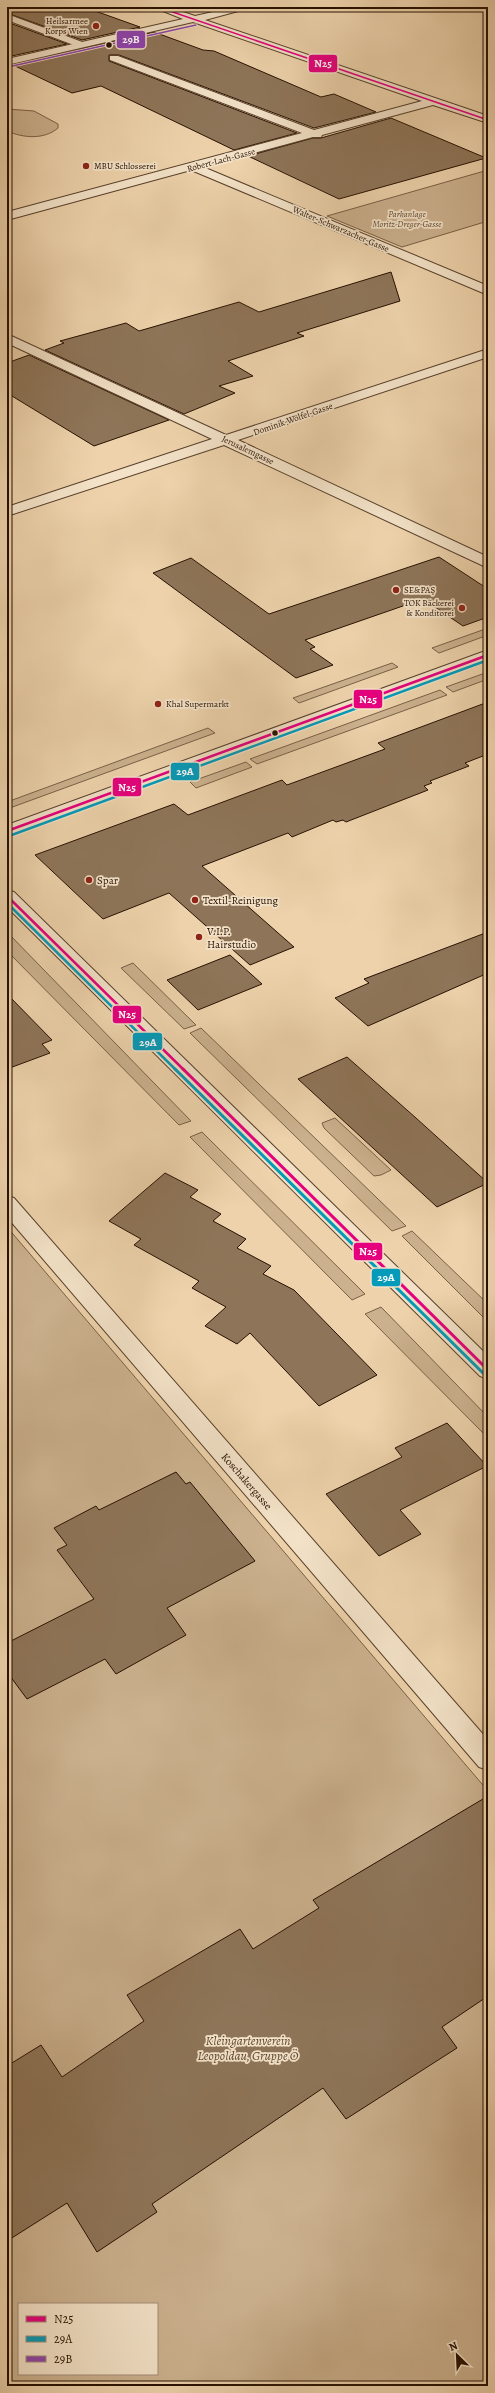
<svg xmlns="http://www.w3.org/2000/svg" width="495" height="2393" font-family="Alegreya,serif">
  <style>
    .green { fill: #cbb18e; stroke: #796047; fill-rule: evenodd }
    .building { fill: #8e7559; stroke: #271000 }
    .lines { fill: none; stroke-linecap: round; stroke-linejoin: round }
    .lane-casing { stroke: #58402b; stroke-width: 2 }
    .street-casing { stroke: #58402b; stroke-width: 2 }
    .lane { fill: #f3e2c8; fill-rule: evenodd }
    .street { fill: #f3e2c8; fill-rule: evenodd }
    .bus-1-far2-casing { stroke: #f3e2c8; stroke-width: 3 }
    .bus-1-far1-casing { stroke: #f3e2c8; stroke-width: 5 }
    .bus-1-casing { stroke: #f3e2c8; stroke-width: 6 }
    .bus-2-far1-casing { stroke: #f3e2c8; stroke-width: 5 }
    .bus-2-casing { stroke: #f3e2c8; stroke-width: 6 }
    .bus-3-casing { stroke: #f3e2c8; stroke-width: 3 }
    .bus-1-far2 { stroke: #e5007d; stroke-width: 1.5 }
    .bus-1-far1 { stroke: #e5007d; stroke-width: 2.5 }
    .bus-1 { stroke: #e5007d; stroke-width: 3 }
    .bus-2-far1 { stroke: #049ab9; stroke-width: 2.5 }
    .bus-2 { stroke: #049ab9; stroke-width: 3 }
    .bus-3 { stroke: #8e44ad; stroke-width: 1.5 }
    .poi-dot { fill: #8f2418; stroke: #f3e2c8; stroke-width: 1.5 }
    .bus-dot { fill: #271000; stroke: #f3e2c8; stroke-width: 1.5 }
    .labels { text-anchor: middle; stroke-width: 3.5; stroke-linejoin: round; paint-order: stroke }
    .far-poi-label { font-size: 9px; fill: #271000; stroke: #f3e2c8; text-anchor: start }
    .far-street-label { font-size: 9px; fill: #271000; stroke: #f3e2c8 }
    .far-park-label { font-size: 9px; font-style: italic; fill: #604832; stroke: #f3e2c8 }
    .poi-label { font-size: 11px; fill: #271000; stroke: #f3e2c8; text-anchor: start }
    .street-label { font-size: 11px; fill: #271000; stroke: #f3e2c8 }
    .near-park-label { font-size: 13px; font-style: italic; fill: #604832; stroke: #f3e2c8 }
    .line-badge { stroke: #f3e2c8; stroke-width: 1.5 }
    .badge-label { font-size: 11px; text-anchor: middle; font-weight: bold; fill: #fff }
  </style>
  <rect width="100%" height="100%" fill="#edd2ab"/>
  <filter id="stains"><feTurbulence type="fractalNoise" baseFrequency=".005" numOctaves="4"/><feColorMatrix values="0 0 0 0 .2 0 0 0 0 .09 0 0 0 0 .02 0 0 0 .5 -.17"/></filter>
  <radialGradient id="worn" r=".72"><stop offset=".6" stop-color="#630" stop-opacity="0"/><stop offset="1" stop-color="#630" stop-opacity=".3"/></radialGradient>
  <path class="green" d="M7 109 34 111 58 124V128C44 140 23 138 7 131Z
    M488 170V221L402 247 327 216Z
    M488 628V635L439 653 432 648Z
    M392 663 398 667 299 703 293 698Z
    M488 672V679L453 692 446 687Z
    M440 690 447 695 257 764 250 759Z
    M208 728 215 733 7 809V802Z
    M246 762 252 767 196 788 190 782Z
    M7 932 191 1121 179 1125 7 951Z
    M133 963 196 1025 184 1029 121 968Z
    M201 1028 406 1226 392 1231 190 1033Z
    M335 1118 391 1170 381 1175 374 1176 324 1128 322 1123Z
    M202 1132 365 1294 352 1300 190 1137Z
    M7 1227 488 1791V2386H7ZM19 2304H157V2374H19Z
    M412 1231 488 1304V1322L402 1236Z
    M381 1307 488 1417V1438L365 1314Z"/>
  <path class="building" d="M7 7H84L140 27 82 40 7 13Z
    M7 22 67 44 7 57Z
    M154 32 203 50 214 51 321 97 334 94 376 112 314 128 119 55H109V61L297 133 234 150 101 86 72 93 13 65Z
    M391 118 486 158 339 199 248 156 313 138H321Z
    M391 272 400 301 297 333 304 336 228 361 253 376 219 386 235 393 184 414 45 350 64 343 60 341 126 323 139 331 239 302 259 312Z
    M29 355 169 420 94 446 7 393V363Z
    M439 557 488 589V617L463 626 423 599 305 640 315 647 310 649 333 665 296 678 153 573 191 558 269 614Z
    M488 702V754L465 763 469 766 430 781 432 783 424 786 428 790 346 822 343 820 336 822 333 820 292 837 288 833 202 866 294 947 250 965 169 893 103 919 35 855 174 804 188 815 282 780 287 785 385 749 378 743Z
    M488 932V973L368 1026 335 998 369 983 364 979Z
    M230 955 262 984 198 1010 167 980Z
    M7 994 52 1040 42 1044 50 1053 7 1069Z
    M347 1057 416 1118 488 1183 437 1207 298 1079Z
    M165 1173 198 1190 190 1197 221 1214 213 1221 246 1239 237 1248 271 1266 263 1274 294 1290 377 1375 319 1406 250 1333 237 1344 205 1326 226 1307 192 1288 199 1281 134 1245 141 1239 109 1221Z
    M447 1423 487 1466 400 1510 421 1534 379 1556 326 1494 402 1457 395 1448Z
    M176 1472 186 1484 190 1482 255 1561 167 1608 186 1635 116 1674 105 1659 27 1699 7 1672V1643L94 1599 57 1550 67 1545 54 1528 96 1506 99 1510Z
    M488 1796V1996L442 2027 457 2048 346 2119 323 2088 152 2204 157 2212 97 2252 67 2203 7 2241V2066L41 2045 62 2077 144 2021 127 1995 240 1929 253 1949 319 1908 313 1900Z"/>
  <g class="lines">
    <defs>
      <path id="lane" d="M7 14 85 43 87 45 79 47 7 20Z
        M7 1196 14 1198 488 1740V1770L479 1767 7 1217Z"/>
      <path id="street" d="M153 7H168L195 16 235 7H253L205 20 488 116V123L433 105 322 135 321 137H313L203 167 488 286V295L191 170 7 220V212L302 133 110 60V56H118L314 130 422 101 193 22 7 65V59L183 19Z
        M7 334 226 435 488 349V357L238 440 488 557V568L224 445 7 516V507L212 439 7 343Z
        M488 650V661L7 836V825Z
        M7 890 14 892 488 1356V1379L480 1376 7 907Z"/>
    </defs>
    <use href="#lane" class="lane-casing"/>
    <use href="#street" class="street-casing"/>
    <use href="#lane" class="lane"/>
    <use href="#street" class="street"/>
    <defs>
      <path id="bus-1-far2" d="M158 7 488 120"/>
      <path id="bus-1-far1" d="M7 831 488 655
        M7 896 184 1070"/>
      <path id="bus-1" d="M183 1069 488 1370"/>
      <path id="bus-2-far1" d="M9 836 488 660
        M7 903 176 1070"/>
      <path id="bus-2" d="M175 1069 484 1374"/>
      <path id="bus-3" d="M8 67 196 25"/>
    </defs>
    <use href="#bus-1-far2" class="bus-1-far2-casing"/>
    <use href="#bus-1-far1" class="bus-1-far1-casing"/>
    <use href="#bus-1" class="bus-1-casing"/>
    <use href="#bus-2-far1" class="bus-2-far1-casing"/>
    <use href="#bus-2" class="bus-2-casing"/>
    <use href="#bus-3" class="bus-3-casing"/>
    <use href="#bus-1-far2" class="bus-1-far2"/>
    <use href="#bus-1-far1" class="bus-1-far1"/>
    <use href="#bus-1" class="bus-1"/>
    <use href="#bus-2-far1" class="bus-2-far1"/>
    <use href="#bus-2" class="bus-2"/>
    <use href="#bus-3" class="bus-3"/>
  </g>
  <g class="poi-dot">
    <circle cx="96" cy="26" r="4"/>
    <circle cx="86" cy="166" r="4"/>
    <circle cx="396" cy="590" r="4"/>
    <circle cx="462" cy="608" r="4"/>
    <circle cx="158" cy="704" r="4"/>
    <circle cx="89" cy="880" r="4"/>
    <circle cx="195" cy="900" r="4"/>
    <circle cx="199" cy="937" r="4"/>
  </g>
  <g class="bus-dot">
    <circle cx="109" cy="45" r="3.5"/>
    <circle cx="275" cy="733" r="3.5"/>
  </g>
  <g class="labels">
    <g class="far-poi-label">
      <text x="88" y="24" text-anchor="end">Heilsarmee<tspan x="88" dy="10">Korps Wien</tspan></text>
      <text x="94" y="169">MBU Schlosserei</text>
      <text x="404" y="593">SE&amp;PAŞ</text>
      <text x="454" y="606" text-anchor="end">TOK Bäckerei<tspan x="454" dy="10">&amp; Konditorei</tspan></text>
      <text x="166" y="707">Khal Supermarkt</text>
    </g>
    <g class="far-street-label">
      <text transform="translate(221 160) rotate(-15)" y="3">Robert-Lach-Gasse</text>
      <text transform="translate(341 229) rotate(23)" y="3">Walter-Schwarzacher-Gasse</text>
      <text transform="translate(293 419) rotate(-19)" y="3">Dominik-Wölfel-Gasse</text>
      <text transform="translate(248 450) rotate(25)" y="3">Jerusalemgasse</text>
    </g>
    <g class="far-park-label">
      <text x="407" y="217">Parkanlage<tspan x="407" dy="10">Moritz-Dreger-Gasse</tspan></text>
    </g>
    <g class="poi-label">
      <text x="97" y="884">Spar</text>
      <text x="203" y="904">Textil-Reinigung</text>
      <text x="207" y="935">V.I.P.<tspan x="207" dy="13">Hairstudio</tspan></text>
    </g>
    <g class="street-label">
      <text transform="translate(247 1481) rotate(49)" y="4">Koschakergasse</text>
    </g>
    <g class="near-park-label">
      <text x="248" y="2045">Kleingartenverein<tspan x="248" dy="15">Leopoldau, Gruppe Ö</tspan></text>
    </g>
  </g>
  <g class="line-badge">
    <rect x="116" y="30" width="30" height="19" rx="4" fill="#8e44ad"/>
    <rect x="308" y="54" width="30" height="19" rx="4" fill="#e5007d"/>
    <rect x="353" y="689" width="30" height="20" rx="4" fill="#e5007d"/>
    <rect x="170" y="762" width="30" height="19" rx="4" fill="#049ab9"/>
    <rect x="112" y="777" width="30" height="20" rx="4" fill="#e5007d"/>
    <rect x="112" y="1005" width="30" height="19" rx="4" fill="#e5007d"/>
    <rect x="132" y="1032" width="31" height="19" rx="4" fill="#049ab9"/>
    <rect x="353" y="1242" width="30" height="19" rx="4" fill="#e5007d"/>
    <rect x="371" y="1268" width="30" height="19" rx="4" fill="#049ab9"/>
  </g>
  <g class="badge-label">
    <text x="131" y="43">29B</text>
    <text x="323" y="67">N25</text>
    <text x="368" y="703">N25</text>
    <text x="185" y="775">29A</text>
    <text x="127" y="791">N25</text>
    <text x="127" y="1018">N25</text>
    <text x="148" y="1046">29A</text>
    <text x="368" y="1255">N25</text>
    <text x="386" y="1281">29A</text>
  </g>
  <rect width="495" height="2393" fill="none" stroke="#edd2ab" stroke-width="24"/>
  <rect x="8" y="8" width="479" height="2377" fill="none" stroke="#271000" stroke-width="2"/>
  <rect x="12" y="12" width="471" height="2369" fill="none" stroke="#271000"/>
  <rect x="18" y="2303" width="140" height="72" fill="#f3e2c8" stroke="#a18e78"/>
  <rect x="26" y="2316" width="20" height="6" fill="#e5007d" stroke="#a18e78"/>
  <text x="54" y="2323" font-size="12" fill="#271000">N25</text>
  <rect x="26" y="2336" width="20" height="6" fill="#049ab9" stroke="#a18e78"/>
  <text x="54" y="2343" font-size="12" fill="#271000">29A</text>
  <rect x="26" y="2356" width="20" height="6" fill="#8e44ad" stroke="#a18e78"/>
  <text x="54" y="2363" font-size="12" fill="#271000">29B</text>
  <g transform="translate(457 2355) rotate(336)" stroke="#f3e2c8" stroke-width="3" paint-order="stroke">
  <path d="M0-3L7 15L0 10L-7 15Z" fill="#271000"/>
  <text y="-6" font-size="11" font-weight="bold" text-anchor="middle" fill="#271000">N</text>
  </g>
  <rect width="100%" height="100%" filter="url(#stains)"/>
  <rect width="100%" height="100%" fill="url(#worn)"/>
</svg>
